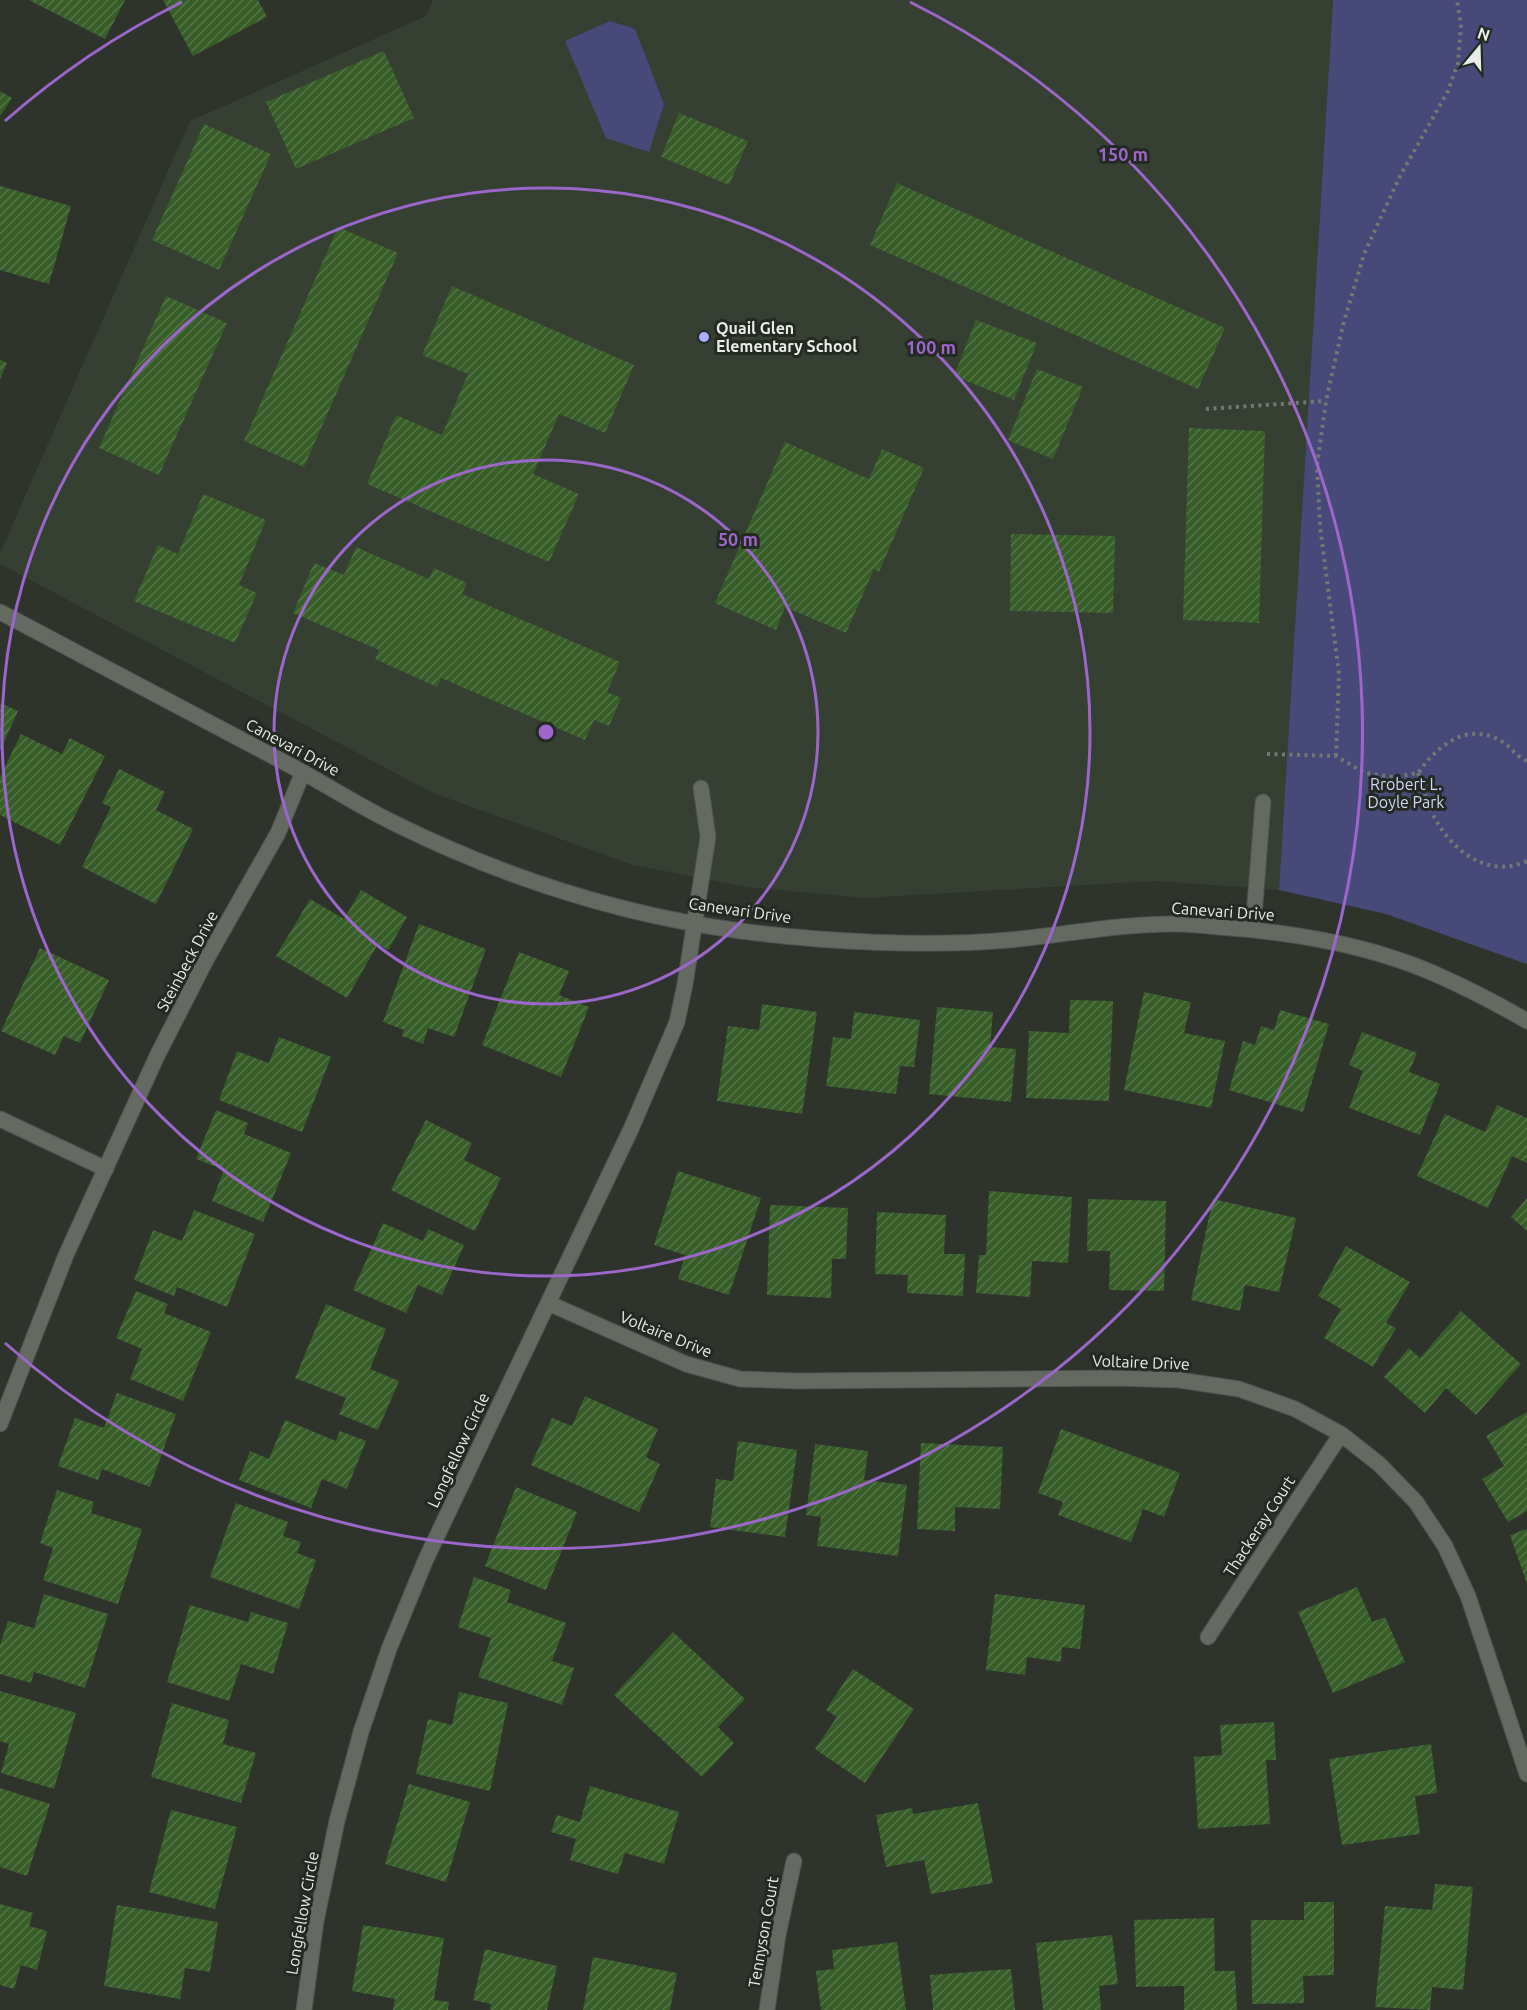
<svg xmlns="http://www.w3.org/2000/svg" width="1527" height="2010" font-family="Ubuntu,sans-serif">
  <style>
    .built { fill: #353f32 }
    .green { fill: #474a78 }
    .building { fill: url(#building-hatch) }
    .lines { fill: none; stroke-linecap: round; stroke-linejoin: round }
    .minor-casing { stroke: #4d524b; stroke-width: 17 }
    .path { stroke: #737871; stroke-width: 4; stroke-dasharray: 3 4.5; stroke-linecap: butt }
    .minor { stroke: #646a62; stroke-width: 15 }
    .ring { fill: none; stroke: #9c66cb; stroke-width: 3 }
    .poi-dot { fill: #a9b0fc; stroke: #242a22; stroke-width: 2 }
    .labels { text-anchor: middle; stroke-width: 6; stroke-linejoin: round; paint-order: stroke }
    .poi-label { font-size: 16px; font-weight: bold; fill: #e9ede8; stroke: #242a22; text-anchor: start }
    .street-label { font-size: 16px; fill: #e9ede8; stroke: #242a22 }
    .park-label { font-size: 16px; fill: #d1d5f9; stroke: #242a22 }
    .centre { fill: #9c66cb; stroke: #242a22; stroke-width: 3 }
    .ring-label { font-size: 18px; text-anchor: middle; font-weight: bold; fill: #9c66cb; stroke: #242a22; stroke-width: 6; stroke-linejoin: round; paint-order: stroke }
  </style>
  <defs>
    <pattern id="building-hatch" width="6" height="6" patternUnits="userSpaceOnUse" patternTransform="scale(1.5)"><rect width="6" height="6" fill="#375e28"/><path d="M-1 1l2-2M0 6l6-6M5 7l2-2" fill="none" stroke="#547547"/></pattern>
  </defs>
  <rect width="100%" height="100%" fill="#2e342c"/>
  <path class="built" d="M433 0H1333L1279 890 1155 881 864 898 747 887 633 865 433 793 0 564V553L190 121 426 16Z"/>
  <path class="green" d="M1333 0H1527V964L1386 914 1279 890Z
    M610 21 635 29 664 104 649 152 606 138 565 41Z"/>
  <path class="building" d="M29 0H125L105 39Z
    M163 0H258L267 17 193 56Z
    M384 51 414 118 296 169 266 102Z
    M0 91 12 98 0 116Z
    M679 113 748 141 729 185 661 157Z
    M204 124 271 154 219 270 152 240Z
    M897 183 1225 328 1198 389 870 245Z
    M0 186 71 206 49 284 0 270Z
    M338 227 398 253 304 467 244 441Z
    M452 286 634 365 605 433 559 414 533 474 579 494 549 562 367 484 396 415 442 435 468 374 422 355Z
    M166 296 227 323 159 475 99 448Z
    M976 320 1037 343 1014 400 954 376Z
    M0 360 7 363 0 379Z
    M1037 369 1083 387 1053 459 1008 440Z
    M1189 428 1265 431 1259 623 1183 620Z
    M785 442 869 479 882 449 924 468 879 572 874 569 846 633 785 607 776 630 715 603Z
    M203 494 266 520 239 585 257 593 235 643 134 601 158 545 178 554Z
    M1011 534 1115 536 1113 613 1010 611Z
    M356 547 429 579 434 568 467 583 462 594 620 662 607 692 621 698 609 726 594 720 585 740 441 678 437 687 375 659 379 650 293 613 314 563 344 575Z
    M0 703 18 711 0 751Z
    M21 734 62 754 70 738 105 756 60 845 0 815V777Z
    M119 769 165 792 156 810 193 829 156 904 82 867 111 807 102 803Z
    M361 890 407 917 388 950 378 944 347 998 276 956 310 899 344 919Z
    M419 924 486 949 454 1037 428 1028 423 1044 402 1036 404 1030 383 1022Z
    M40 948 109 980 80 1043 64 1036 55 1055 1 1031Z
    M519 952 569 971 559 995 589 1007 561 1077 482 1045Z
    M1144 992 1191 1002 1184 1033 1225 1041 1211 1108 1124 1090Z
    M1070 1000 1113 1001 1109 1101 1026 1098 1029 1031 1069 1033Z
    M762 1004 817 1012 802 1114 717 1101 728 1026 759 1030Z
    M937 1007 993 1012 990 1047 1016 1049 1011 1102 929 1094Z
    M1280 1010 1329 1024 1303 1112 1229 1090 1243 1041 1255 1045 1261 1026 1274 1030Z
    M854 1012 920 1020 914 1067 900 1066 896 1094 826 1086 833 1037 851 1039Z
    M1362 1032 1417 1053 1409 1072 1440 1084 1420 1135 1349 1108 1363 1071 1349 1065Z
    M279 1037 331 1057 302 1132 219 1100 237 1051 269 1063Z
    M1497 1105 1527 1118V1163L1512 1156 1488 1208 1417 1176 1445 1114 1485 1132Z
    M216 1110 248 1123 244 1134 291 1153 263 1222 212 1201 224 1170 196 1159Z
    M426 1120 472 1143 464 1160 501 1178 475 1231 391 1190Z
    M678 1171 761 1198 729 1295 678 1279 685 1255 654 1245Z
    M989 1191 1072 1197 1068 1263 1032 1261 1030 1297 976 1293 979 1255H986Z
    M1527 1198V1231L1511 1217Z
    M1088 1199 1166 1201 1164 1291 1109 1290 1110 1251H1087Z
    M1213 1199 1296 1218 1279 1292 1245 1285 1240 1311 1191 1300Z
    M770 1205 848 1208 846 1259H832L831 1298 767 1295Z
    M194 1210 255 1234 227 1307 177 1287 174 1296 134 1280 153 1230 182 1241Z
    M877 1212 946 1215 944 1254H965L963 1296 907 1293 908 1275 875 1274Z
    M383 1223 423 1241 428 1229 464 1245 442 1295 418 1285 406 1313 353 1290Z
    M1346 1246 1410 1282 1386 1323 1396 1328 1373 1367 1324 1338 1341 1309 1318 1296Z
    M136 1291 168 1304 164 1313 211 1332 183 1401 130 1379 142 1349 116 1338Z
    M326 1304 386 1329 370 1369 399 1381 378 1430 339 1414 346 1398 295 1378Z
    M1461 1311 1521 1364 1476 1415 1446 1388 1425 1413 1384 1377 1409 1348 1420 1358Z
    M117 1393 176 1414 150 1487 102 1469 98 1480 58 1466 75 1418 104 1428Z
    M585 1396 658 1429 646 1457 660 1464 639 1512 531 1465 552 1418 572 1426Z
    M1527 1412V1511L1508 1522 1482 1479 1504 1466 1486 1436Z
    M285 1420 336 1441 340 1431 366 1441 347 1489 322 1479 311 1508 239 1480 250 1451 269 1459Z
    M1061 1429 1180 1473 1164 1517 1143 1509 1131 1542 1058 1515 1063 1502 1038 1493Z
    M738 1441 797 1450 785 1537 710 1527 716 1479 733 1481Z
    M921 1443 1003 1447 1000 1509 955 1507V1531L917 1529Z
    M815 1444 868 1451 864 1480 907 1485 898 1556 817 1546 821 1517 806 1515Z
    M516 1487 577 1512 546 1590 485 1566Z
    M57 1490 94 1502 91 1513 142 1529 118 1604 43 1580 53 1548 40 1543Z
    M236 1503 288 1522 283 1536 301 1542 297 1553 316 1560 299 1609 210 1577Z
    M1527 1529V1584L1510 1535Z
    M474 1577 511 1590 507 1602 566 1623 552 1661 574 1668 562 1705 478 1677 491 1638 458 1627Z
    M1357 1587 1372 1622 1385 1617 1405 1662 1333 1693 1298 1612Z
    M44 1594 108 1614 85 1688 34 1672 31 1683 0 1674V1645L8 1621 34 1628Z
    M995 1594 1085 1605 1080 1649 1062 1647 1061 1662 1027 1657 1025 1675 986 1670Z
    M190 1605 248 1622 251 1612 288 1623 273 1674 241 1664 229 1701 167 1682Z
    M673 1632 745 1699 718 1727 734 1743 702 1777 614 1695Z
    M853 1669 914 1709 865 1783 815 1749 837 1717 826 1710Z
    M0 1691 76 1713 54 1789 1 1773 9 1744 0 1741Z
    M459 1692 508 1703 490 1791 416 1774 428 1719 452 1725Z
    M172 1703 229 1720 223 1744 256 1753 241 1803 151 1777Z
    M1274 1722 1276 1760H1266L1270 1824 1198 1829 1194 1757 1222 1755 1220 1725Z
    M1431 1744 1437 1793 1415 1796 1420 1834 1342 1845 1329 1759Z
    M409 1784 470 1802 446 1882 385 1864Z
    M590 1786 679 1812 664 1864 625 1853 618 1874 570 1860 576 1839 551 1832 557 1815 580 1822Z
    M0 1788 50 1804 27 1876 0 1867Z
    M978 1803 993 1883 931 1894 924 1860 886 1867 876 1815 912 1808 913 1814Z
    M171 1810 237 1827 215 1909 149 1892Z
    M1435 1884 1473 1887 1463 1990 1432 1987 1430 2010 1375 2007 1385 1906 1432 1910Z
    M1304 1902H1334V1975L1303 1976 1304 2003 1252 2004 1251 1920H1304Z
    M0 1904 33 1913 29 1926 47 1931 37 1970 21 1965 14 1989 0 1985Z
    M117 1905 218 1922 210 1972 185 1968 180 1999 104 1986Z
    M1214 1918 1215 1971H1235L1237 2010H1184V1986L1136 1987 1134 1920Z
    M363 1925 444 1938 434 2000 449 2002 448 2010H393L395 1999 352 1991Z
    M1112 1935 1118 1984 1099 1986 1101 2010H1043L1036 1943Z
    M897 1942 906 2010H821L816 1971 834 1969 832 1950Z
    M485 1949 557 1966 547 2010H490L491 2004 473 2000Z
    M593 1957 677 1973 670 2010H583Z
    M1011 1969 1015 2010H933L930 1975Z"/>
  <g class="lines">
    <defs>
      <path id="minor" d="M0 612C93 661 187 711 280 760 319 780 355 804 394 823 503 877 621 915 741 931 825 942 925 947 1009 940 1065 935 1122 923 1179 924 1192 924 1206 926 1219 927 1291 932 1366 944 1433 973 1465 987 1496 1003 1527 1021
        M1253 929 1263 802
        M0 1119 106 1169
        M548 1303 686 1364 740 1379 797 1381 1117 1378 1179 1380 1239 1389 1295 1409 1341 1434 1379 1464 1416 1502 1445 1546 1468 1596 1527 1774
        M0 1424 66 1255 157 1056 206 960 278 833 303 772
        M1208 1637 1341 1434
        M304 2010 316 1921 337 1821 361 1732 389 1649 426 1559 631 1129 677 1022 685 984 708 837 701 788
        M767 2010 778 1935 794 1861"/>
    </defs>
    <use href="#minor" class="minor-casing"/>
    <path class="path" d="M1206 409 1326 401
      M1267 754 1336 756 1365 773 1394 777 1418 773C1437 746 1467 721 1501 741 1511 746 1516 757 1527 761
      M1336 756 1339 674 1320 526 1317 466 1326 401 1343 325 1364 254 1400 176 1448 91 1458 63 1461 25 1457 0
      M1418 773C1424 789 1428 807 1437 822 1456 854 1490 878 1527 861"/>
    <use href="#minor" class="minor"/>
  </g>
  <g class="ring">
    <circle cx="546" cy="732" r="272"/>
    <circle cx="546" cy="732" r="544"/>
    <path d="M5 121A816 816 0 0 1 182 2M910 2A816 816 0 1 1 5 1343"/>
  </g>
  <circle class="poi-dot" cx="704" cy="337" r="6"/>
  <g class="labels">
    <g class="poi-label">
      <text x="716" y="334">Quail Glen<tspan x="716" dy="18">Elementary School</tspan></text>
    </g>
    <g class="street-label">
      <text transform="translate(293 747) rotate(28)" y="6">Canevari Drive</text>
      <text transform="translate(740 910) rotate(8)" y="6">Canevari Drive</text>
      <text transform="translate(1223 911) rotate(4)" y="6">Canevari Drive</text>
      <text transform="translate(187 961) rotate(-62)" y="6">Steinbeck Drive</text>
      <text transform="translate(666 1334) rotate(22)" y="6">Voltaire Drive</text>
      <text transform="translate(1141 1362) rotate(2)" y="6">Voltaire Drive</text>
      <text transform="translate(458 1450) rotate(-65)" y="6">Longfellow Circle</text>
      <text transform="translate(1259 1526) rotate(-57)" y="6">Thackeray Court</text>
      <text transform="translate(302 1913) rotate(-80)" y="6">Longfellow Circle</text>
      <text transform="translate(763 1932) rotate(-80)" y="6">Tennyson Court</text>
    </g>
    <g class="park-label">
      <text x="1406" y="790">Rrobert L.<tspan x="1406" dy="18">Doyle Park</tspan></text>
    </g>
  </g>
  <circle cx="546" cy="732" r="9" class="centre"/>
  <g class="ring-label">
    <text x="1123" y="161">150 m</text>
    <text x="931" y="354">100 m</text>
    <text x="738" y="546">50 m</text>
  </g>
  <g transform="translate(1479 48) rotate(19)" stroke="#242a22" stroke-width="4.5" paint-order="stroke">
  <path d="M0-4.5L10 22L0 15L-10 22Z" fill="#e9ede8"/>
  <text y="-9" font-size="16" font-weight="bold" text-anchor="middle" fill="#e9ede8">N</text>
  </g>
</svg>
